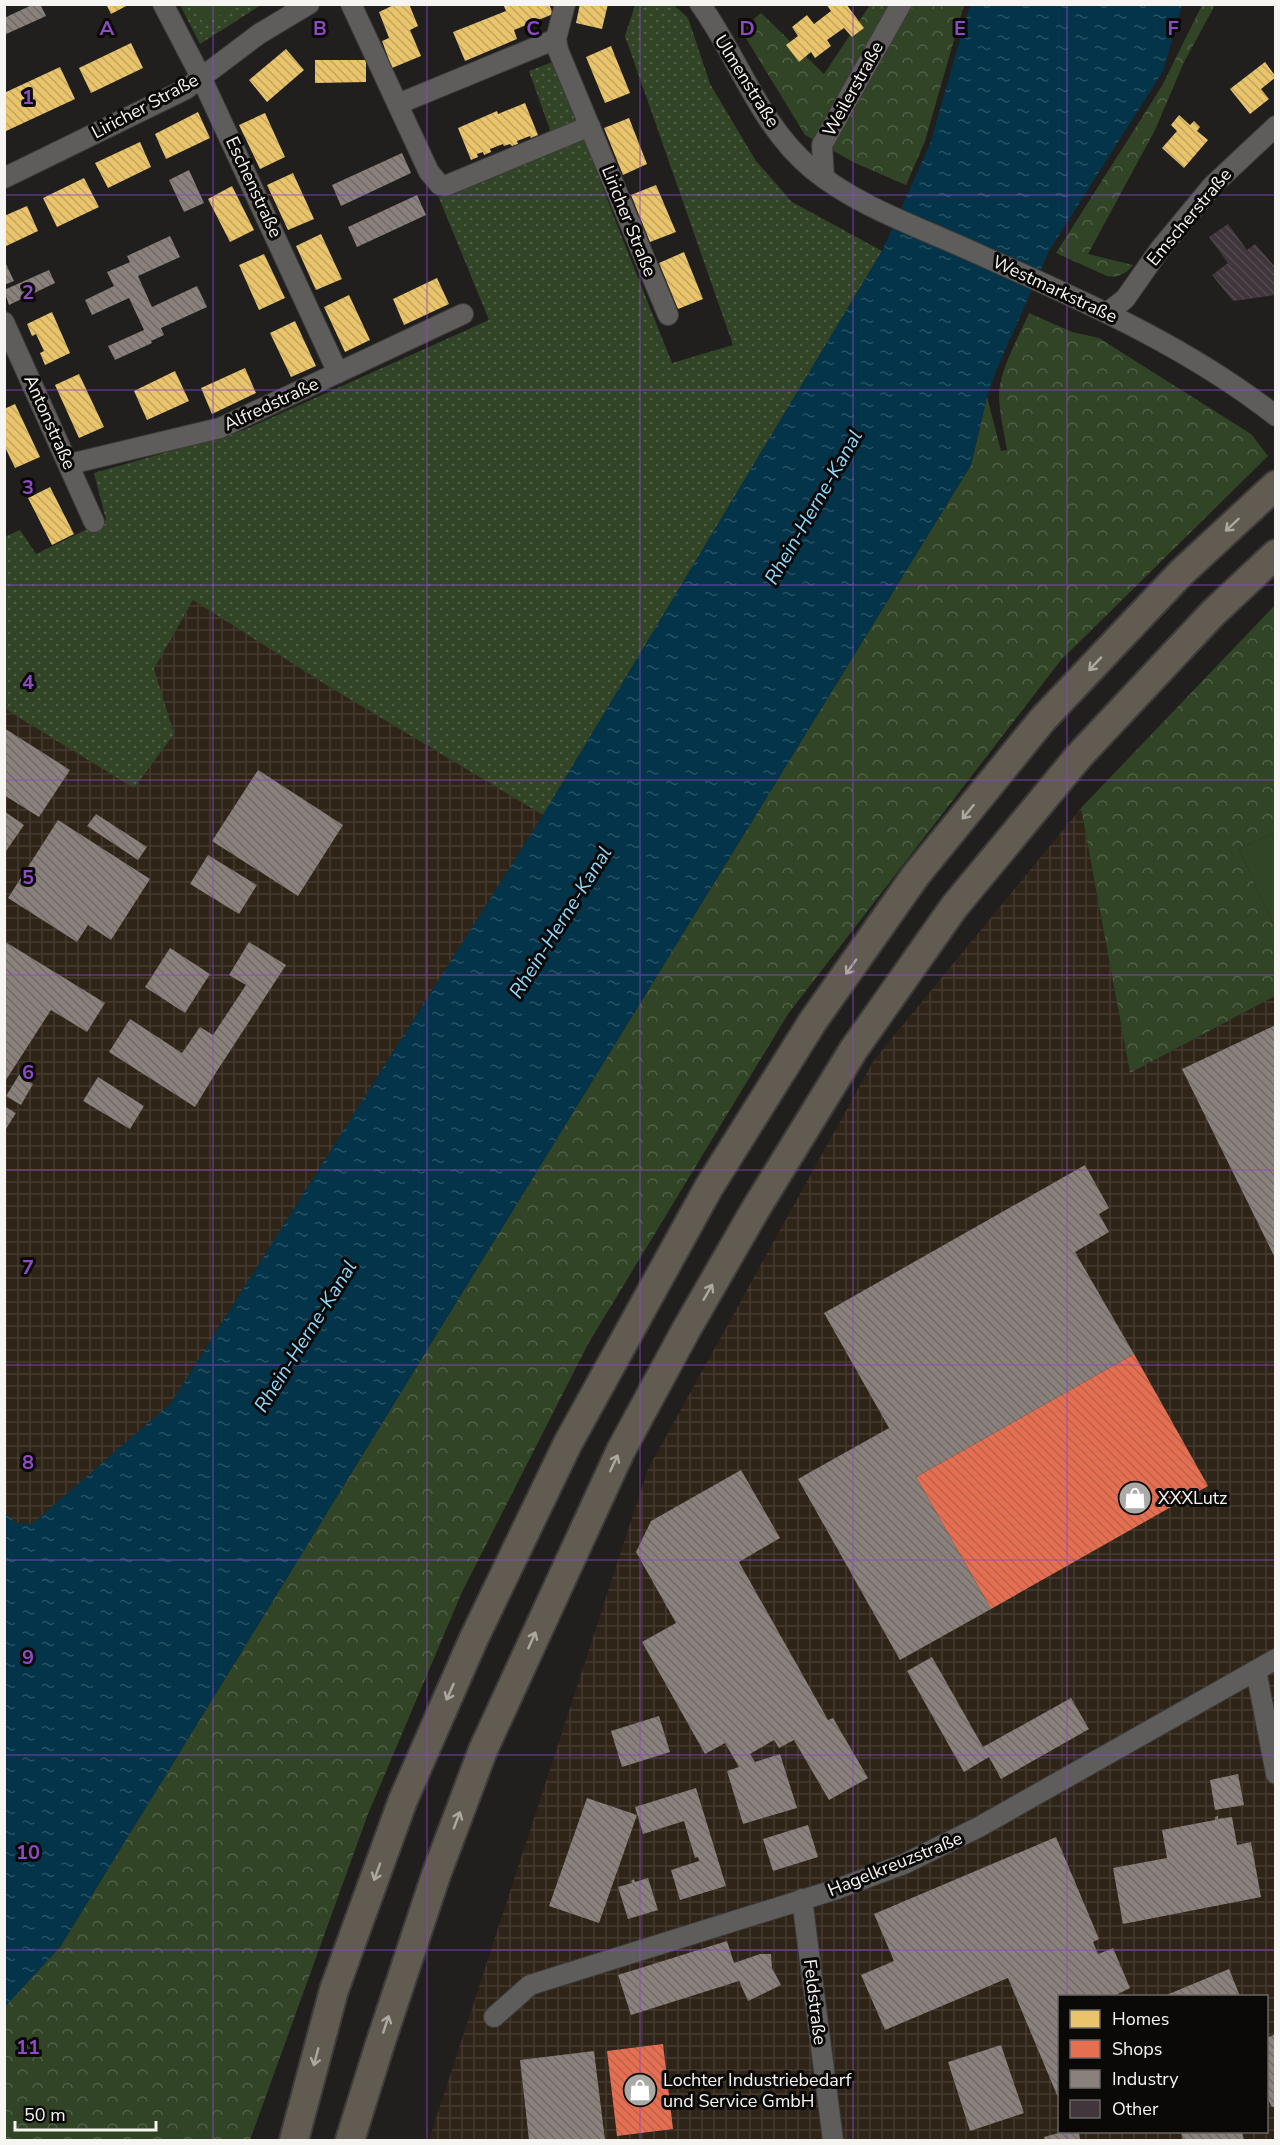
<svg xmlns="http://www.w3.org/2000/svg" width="1280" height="2145" font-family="'Nunito Sans',sans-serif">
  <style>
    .industrial { fill: url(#industrial-grid); fill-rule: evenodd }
    .grass { fill: url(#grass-dots) }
    .forest { fill: url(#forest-crowns) }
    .garden { fill: #314526 }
    .water { fill: url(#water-ripples) }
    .homes { fill: url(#homes-back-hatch) }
    .shops { fill: url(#shops-back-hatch) }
    .industry { fill: url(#industry-back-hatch) }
    .building { fill: url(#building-back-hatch) }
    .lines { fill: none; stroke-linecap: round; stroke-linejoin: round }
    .minor-casing { stroke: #3d3c3a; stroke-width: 22 }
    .highway-casing { stroke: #3d3c3a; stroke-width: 32 }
    .minor { stroke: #5e5d5c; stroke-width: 20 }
    .highway { stroke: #625b51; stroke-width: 28 }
    .oneway { stroke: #aca8a2 }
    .grid { fill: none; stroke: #8e4ac7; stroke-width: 1.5; stroke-opacity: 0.55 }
    .labels { text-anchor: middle; stroke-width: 6; stroke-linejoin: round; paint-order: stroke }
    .street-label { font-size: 18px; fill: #f7f5f2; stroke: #0b0908 }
    .poi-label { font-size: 18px; fill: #f7f5f2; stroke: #0b0908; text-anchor: start }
    .water-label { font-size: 20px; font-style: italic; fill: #8ed7fe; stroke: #0b0908 }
    .grid-label { font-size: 20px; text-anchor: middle; font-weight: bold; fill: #8e4ac7; stroke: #0b0908; stroke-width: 6; stroke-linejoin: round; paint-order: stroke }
  </style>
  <defs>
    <pattern id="industrial-grid" width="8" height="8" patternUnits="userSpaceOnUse" patternTransform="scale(1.5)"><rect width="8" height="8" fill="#2f2418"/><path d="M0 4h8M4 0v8" fill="none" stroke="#443a2f"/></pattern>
    <pattern id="grass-dots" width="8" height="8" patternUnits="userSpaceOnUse" patternTransform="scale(1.5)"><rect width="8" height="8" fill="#314526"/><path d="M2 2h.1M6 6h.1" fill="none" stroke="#506046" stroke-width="1.8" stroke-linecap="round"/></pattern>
    <pattern id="forest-crowns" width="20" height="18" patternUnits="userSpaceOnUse" patternTransform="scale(1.5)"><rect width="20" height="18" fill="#314526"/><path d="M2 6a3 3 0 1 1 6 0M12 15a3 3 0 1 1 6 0" fill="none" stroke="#506046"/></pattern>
    <pattern id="water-ripples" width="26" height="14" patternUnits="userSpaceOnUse" patternTransform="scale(1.5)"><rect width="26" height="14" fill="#033449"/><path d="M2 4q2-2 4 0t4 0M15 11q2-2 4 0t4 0" fill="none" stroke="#285264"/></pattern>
    <pattern id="homes-back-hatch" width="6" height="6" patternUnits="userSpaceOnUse" patternTransform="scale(1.5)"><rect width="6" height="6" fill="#e9c46a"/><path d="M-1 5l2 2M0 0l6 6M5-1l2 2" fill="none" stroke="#c1a662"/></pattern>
    <pattern id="shops-back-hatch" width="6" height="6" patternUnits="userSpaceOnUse" patternTransform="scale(1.5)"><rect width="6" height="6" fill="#e76f51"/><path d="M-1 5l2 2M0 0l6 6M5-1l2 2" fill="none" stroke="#b8644f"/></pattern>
    <pattern id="industry-back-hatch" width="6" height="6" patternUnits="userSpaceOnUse" patternTransform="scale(1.5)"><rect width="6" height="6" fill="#8a817c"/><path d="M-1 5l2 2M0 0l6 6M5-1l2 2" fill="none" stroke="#706b68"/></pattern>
    <pattern id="building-back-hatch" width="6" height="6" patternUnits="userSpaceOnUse" patternTransform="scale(1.5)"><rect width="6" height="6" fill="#40363c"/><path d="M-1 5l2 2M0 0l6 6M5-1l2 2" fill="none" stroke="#534a4f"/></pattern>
  </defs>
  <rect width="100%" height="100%" fill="#211f1d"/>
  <path class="industrial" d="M193 600 328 686 543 815 171 1403 32 1525 16 1523 4 1512V709L94 762 154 669Z
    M1081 808 1130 1073 1275 996V2140H429L648 1469 874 1060ZM1060 1996H1266V2132H1060Z"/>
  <path class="grass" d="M180 5H261L200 44Z
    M635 5H674L688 18 710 84 756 161 792 202 882 251 543 815 328 686 193 600 154 669 174 734 134 788 5 709 4 537 20 530 36 554 106 520 94 473 244 430 489 320 437 193 554 141 529 71 555 61 617 225 672 363 733 345 625 36Z"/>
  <path class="forest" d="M870 5H964L925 141 906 185 855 163 805 135 741 30 761 13 824 74Z
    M1202 5H1215L1184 62 1155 130 1088 254 1133 265C1126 274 1118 278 1107 276L1056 253 1162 86Z
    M1029 313 1072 332 1099 338 1251 434 1268 456 1061 660 788 1014 588 1344 462 1592 368 1814 250 2140H5L4 2007 60 1947 971 465 987 397 1001 451 1007 450C1004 433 1000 415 999 398 998 372 1019 337 1029 313Z
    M1275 605V832L1239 849 1275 928V996L1130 1073 1081 808Z"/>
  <path class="garden" d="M235 4 236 6 204 24 193 5Z
    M1275 832V928L1239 849Z"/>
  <path class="water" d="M970 5H1182L1163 71 1049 251 996 371 987 397 971 465 60 1947 5 2007 4 1512 16 1523 32 1524 171 1403 543 815 882 251 930 144Z"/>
  <path class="homes" d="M106 4H130L111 14Z
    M396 4H409L418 26 410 30 421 56 392 68 382 41 389 38 379 12Z
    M503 4H549L553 14 514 30 517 39 465 61 453 32 506 11Z
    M580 4H608L602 29 576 23Z
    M826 4H846L864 28 852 37 844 28 827 40 831 46 815 58 811 52 799 62 786 45 798 36 792 27 807 15 814 24 831 11Z
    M131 43 143 68 91 93 79 68Z
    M611 46 630 93 605 103 586 57Z
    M286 49 304 70 267 102 249 80Z
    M315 60H366V82L315 83Z
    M1265 62 1276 77 1261 89 1269 99 1250 114 1230 89Z
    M60 67 75 99 4 132V93Z
    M525 103 538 135 531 138 530 136 517 141 518 144 512 146 510 144 504 146 503 144 490 149 491 152 484 155 483 152 477 154 478 157 471 160 458 128 497 111 498 114Z
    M198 112 210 138 166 159 155 134Z
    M265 113 285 157 260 169 239 125Z
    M1179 115 1190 125 1194 121 1200 127 1197 131 1208 140 1184 168 1162 148 1177 131 1171 125Z
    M629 118 647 164 623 175 604 128Z
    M140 142 151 167 108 188 95 163Z
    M293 173 314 219 288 230 267 185Z
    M84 178 99 207 57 227 43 198Z
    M656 185 676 232 650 242 631 195Z
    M232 186 254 230 230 242 208 199Z
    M27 206 38 231 4 247V216Z
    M321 234 342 279 316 290 296 246Z
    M684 252 703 299 678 309 659 263Z
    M264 254 285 298 259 310 239 265Z
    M437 278 449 304 404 325 393 299Z
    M349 295 370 340 345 352 324 307Z
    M52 312 70 353 45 365 40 353 44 351 36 334 32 336 27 324Z
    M295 321 316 366 291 377 270 333Z
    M245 368 256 393 212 414 201 388Z
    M175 371 189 401 147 420 134 391Z
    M79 374 104 427 79 438 55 385Z
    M15 404 40 457 15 468 4 445V409Z
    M50 487 74 534 52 545 28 498Z"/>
  <path class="shops" d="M1134 1354 1208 1486 991 1609 916 1477Z
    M663 2044 673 2129 617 2136 607 2051Z"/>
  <path class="industry" d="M34 4H40L46 16 4 35V18Z
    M402 153 411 173 341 206 332 185Z
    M189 170 204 203 184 212 169 180Z
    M417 195 426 215 357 247 348 227Z
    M170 236 180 257 138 276 152 307 197 286 207 307 161 328 164 335 151 341 152 343 115 360 108 346 144 330 129 298 92 315 85 300 114 286 107 272 130 262 127 256Z
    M6 264 14 281 4 285V265Z
    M49 270 55 283 9 305 4 290Z
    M4 728 70 770 39 817 4 795Z
    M258 770 343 825 298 896 212 841Z
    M4 811 24 825 4 854Z
    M96 814 147 847 138 860 87 826Z
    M58 820 150 879 111 940 88 925 77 942 8 898Z
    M208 855 257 885 239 914 190 884Z
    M4 941 105 1003 87 1032 51 1010 4 1083Z
    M249 942 286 965 215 1074 195 1107 109 1052 130 1019 182 1053 200 1027 213 1035 246 985 229 975Z
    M170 948 210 974 185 1013 145 987Z
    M1276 1025V1260L1182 1069Z
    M19 1075 33 1084 21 1105 6 1096Z
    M98 1077 144 1106 130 1129 83 1101Z
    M4 1106 16 1113 4 1132Z
    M1085 1165 1109 1208 1099 1214 1109 1232 1075 1252 1134 1354 916 1477 991 1609 900 1660 798 1479 889 1428 824 1313Z
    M741 1470 780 1538 739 1562 828 1720 833 1718 868 1778 829 1800 794 1740 779 1748 774 1740 750 1754 755 1762 780 1754 797 1808 743 1824 727 1771 739 1767 725 1743 705 1754 642 1642 676 1623 636 1552 651 1521Z
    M932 1657 983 1747 1071 1698 1089 1729 1001 1779 989 1757 964 1772 907 1671Z
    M659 1716 670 1752 622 1767 611 1731Z
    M1238 1774 1244 1805 1215 1810 1210 1780Z
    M696 1788 726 1886 680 1900 671 1870 699 1861 698 1857 695 1858 684 1821 643 1834 635 1807Z
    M587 1798 637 1815 599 1923 549 1906Z
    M1218 1816V1819L1232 1817 1237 1845 1251 1842 1261 1897 1123 1924 1113 1868 1167 1858 1162 1830 1215 1820V1817Z
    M808 1825 818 1857 773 1871 763 1839Z
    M1056 1837 1099 1939 1093 1942 1098 1954 1113 1948 1130 1988 1116 1995V1996H1060L1059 2100 1008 1978 885 2030 861 1975 894 1961 874 1914Z
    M648 1878 658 1910 628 1919 618 1887 632 1883 631 1881 634 1879 635 1882Z
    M727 1941 734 1963 760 1954H771L772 1968 781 1985 748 2001 739 1981 631 2015 618 1975Z
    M1229 1969 1240 1996H1164Z
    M1276 2034V2106L1272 2107 1266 2096V2038Z
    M1001 2045 1024 2113 970 2131 948 2062Z
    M594 2051 605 2140H529L520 2060Z
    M1062 2132H1079L1080 2140H1045L1044 2137Z
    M1181 2132H1242L1244 2140H1183Z"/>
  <path class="building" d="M1228 224 1247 250 1255 244 1276 268V295L1233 301 1212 275 1228 263 1209 237Z"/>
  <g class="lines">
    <defs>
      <path id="minor" d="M163 4 201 77 338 373
        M351 4 429 172 440 185 445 186 590 126
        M565 4 556 39 558 50 668 315
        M700 4C739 58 759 125 812 169 857 206 916 226 969 250 1076 298 1183 343 1276 416
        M398 104 556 39
        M4 178 186 89 259 34 309 4
        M824 178 822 145 901 4
        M1107 313 1125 299 1160 249 1212 186 1276 126
        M4 322 94 522
        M70 464 220 428 463 314
        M1256 1670 1276 1774
        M802 1899 833 2140
        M494 2017 530 1985 837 1889 904 1864 979 1827 1276 1659"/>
      <path id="highway" d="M294 2140 334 1990 403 1800 474 1638 568 1443 709 1187 813 1021 916 875 1043 719 1181 573 1276 485
        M350 2140 380 2044 436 1875 483 1750 621 1450 686 1330 755 1210 854 1049 954 907 1079 756 1213 613 1276 554"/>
    </defs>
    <use href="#minor" class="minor-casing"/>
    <use href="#highway" class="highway-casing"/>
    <use href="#minor" class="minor"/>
    <use href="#highway" class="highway"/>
  </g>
  <defs><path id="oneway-shaft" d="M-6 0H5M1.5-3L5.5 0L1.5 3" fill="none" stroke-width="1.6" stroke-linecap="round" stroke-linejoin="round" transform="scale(1.5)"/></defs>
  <g class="oneway">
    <use href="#oneway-shaft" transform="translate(1232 525) rotate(137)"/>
    <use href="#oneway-shaft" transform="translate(1095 664) rotate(133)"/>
    <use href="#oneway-shaft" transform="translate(968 812) rotate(129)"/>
    <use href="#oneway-shaft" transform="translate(851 967) rotate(125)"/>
    <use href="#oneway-shaft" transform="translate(708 1292) rotate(-60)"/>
    <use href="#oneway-shaft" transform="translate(614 1463) rotate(-65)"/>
    <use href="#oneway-shaft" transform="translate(532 1640) rotate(-66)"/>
    <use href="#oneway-shaft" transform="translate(450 1692) rotate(114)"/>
    <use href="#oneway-shaft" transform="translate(457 1820) rotate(-69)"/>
    <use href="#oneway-shaft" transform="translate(377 1872) rotate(110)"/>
    <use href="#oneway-shaft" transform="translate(386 2024) rotate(-72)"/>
    <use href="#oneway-shaft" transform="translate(316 2057) rotate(105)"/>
  </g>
  <path class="grid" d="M213 4V2140M427 4V2140M640 4V2140M853 4V2140M1067 4V1996M4 195H1276M4 390H1276M4 585H1276M4 780H1276M4 975H1276M4 1170H1276M4 1365H1276M4 1560H1276M4 1755H1276M4 1950H1276M1067 2132V2140"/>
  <defs>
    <symbol id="shop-disc" viewBox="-11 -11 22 22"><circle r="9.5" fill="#acaaa7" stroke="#0b0908"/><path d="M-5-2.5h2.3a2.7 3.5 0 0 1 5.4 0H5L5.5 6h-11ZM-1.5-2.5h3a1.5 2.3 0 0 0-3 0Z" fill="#fff"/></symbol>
  </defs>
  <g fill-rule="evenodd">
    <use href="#shop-disc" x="1116" y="1479" width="38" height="38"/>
    <use href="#shop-disc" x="621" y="2071" width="38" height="38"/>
  </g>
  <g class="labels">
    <g class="street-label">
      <text transform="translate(747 81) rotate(58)" y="6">Ulmenstraße</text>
      <text transform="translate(853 89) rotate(-61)" y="6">Weilerstraße</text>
      <text transform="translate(145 106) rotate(-28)" y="6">Liricher Straße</text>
      <text transform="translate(254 187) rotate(65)" y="6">Eschenstraße</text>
      <text transform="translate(1189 217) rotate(-50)" y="6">Emscherstraße</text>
      <text transform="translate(629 221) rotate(68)" y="6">Liricher Straße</text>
      <text transform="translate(1055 289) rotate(25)" y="6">Westmarkstraße</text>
      <text transform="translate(271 404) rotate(-25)" y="6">Alfredstraße</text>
      <text transform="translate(50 422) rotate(66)" y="6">Antonstraße</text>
      <text transform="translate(895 1864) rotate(-22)" y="6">Hagelkreuzstraße</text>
      <text transform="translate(815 2002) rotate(83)" y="6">Feldstraße</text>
    </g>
    <g class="poi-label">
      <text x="1158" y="1504">XXXLutz</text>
      <text x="663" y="2086">Lochter Industriebedarf<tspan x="663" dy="21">und Service GmbH</tspan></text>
    </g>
    <g class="water-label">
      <text transform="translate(813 507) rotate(-60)" y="7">Rhein-Herne-Kanal</text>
      <text transform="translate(560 922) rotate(-58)" y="7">Rhein-Herne-Kanal</text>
      <text transform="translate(305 1336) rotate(-58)" y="7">Rhein-Herne-Kanal</text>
    </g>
  </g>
  <g class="grid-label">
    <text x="107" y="35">A</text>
    <text x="320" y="35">B</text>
    <text x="533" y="35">C</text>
    <text x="747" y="35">D</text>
    <text x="960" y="35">E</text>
    <text x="1173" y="35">F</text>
    <text x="28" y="104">1</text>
    <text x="28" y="299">2</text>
    <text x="28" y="494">3</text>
    <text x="28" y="689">4</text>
    <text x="28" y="884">5</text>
    <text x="28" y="1079">6</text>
    <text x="28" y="1274">7</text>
    <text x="28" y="1469">8</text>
    <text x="28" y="1664">9</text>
    <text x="28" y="1859">10</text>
    <text x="28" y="2054">11</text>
  </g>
  <rect width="1280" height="2145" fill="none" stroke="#f7f5f2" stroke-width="12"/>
  <rect x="1058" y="1995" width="210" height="138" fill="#0b0908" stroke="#696766" stroke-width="1.5"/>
  <rect x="1070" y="2010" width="30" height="18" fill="#e9c46a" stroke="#696766" stroke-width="1.5"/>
  <text x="1112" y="2025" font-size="18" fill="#f7f5f2">Homes</text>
  <rect x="1070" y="2040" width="30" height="18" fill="#e76f51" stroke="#696766" stroke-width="1.5"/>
  <text x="1112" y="2055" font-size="18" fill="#f7f5f2">Shops</text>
  <rect x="1070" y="2070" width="30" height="18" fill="#8a817c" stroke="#696766" stroke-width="1.5"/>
  <text x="1112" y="2085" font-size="18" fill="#f7f5f2">Industry</text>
  <rect x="1070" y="2100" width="30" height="18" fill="#40363c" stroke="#696766" stroke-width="1.5"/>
  <text x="1112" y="2115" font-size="18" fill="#f7f5f2">Other</text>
  <path d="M15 2121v9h141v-9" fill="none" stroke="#f7f5f2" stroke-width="3"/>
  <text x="24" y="2121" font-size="18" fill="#f7f5f2" stroke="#0b0908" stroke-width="4.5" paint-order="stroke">50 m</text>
</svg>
